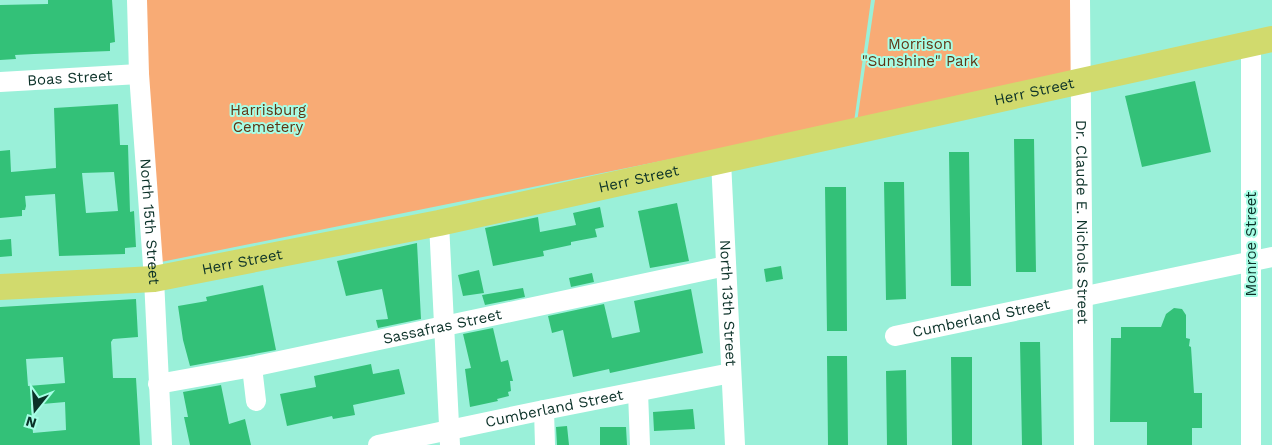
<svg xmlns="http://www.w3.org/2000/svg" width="1272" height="445" font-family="'Work Sans',sans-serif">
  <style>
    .green { fill: #f8ab75 }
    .building { fill: #33c178; fill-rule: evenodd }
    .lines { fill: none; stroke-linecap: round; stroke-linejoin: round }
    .minor { stroke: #fff; stroke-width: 20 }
    .major { stroke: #d1da6d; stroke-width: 26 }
    .labels { text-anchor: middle; stroke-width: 4; stroke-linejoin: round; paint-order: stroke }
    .park-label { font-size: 15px; fill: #603615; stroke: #a7fee6 }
    .street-label { font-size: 15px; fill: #0b3128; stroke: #a7fee6 }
  </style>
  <rect width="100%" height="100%" fill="#9af0d9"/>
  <path class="green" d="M146 0H871L854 122 161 262 146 101Z
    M875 0H1075L1074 70 857 122Z"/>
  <path class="building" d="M48 0H112L115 42 110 43V51L34 54 15 55 16 59 0 60V5L48 4Z
    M1195 81 1211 152 1142 167 1125 96Z
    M118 104 120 145H128L130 212 134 211 136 247 125 248V254L59 256 55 194 25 196 26 206 25 210H22V216L0 218V151L10 150 11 172 56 168 54 108ZM114 172 118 211 86 213 82 173Z
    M1014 139H1034L1036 272H1016Z
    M949 152H969L971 286H951Z
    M884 182H904L906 299 886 300Z
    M825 187H846L847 331H827Z
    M677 203 689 261 650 268 638 211Z
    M600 207 604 227 595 229 597 237 571 242V245L543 251 544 256 493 266 485 228 538 217 540 232 576 225 573 213Z
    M11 239 12 256 0 257V240Z
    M417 243 421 319 378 328 376 320 388 319 382 289 346 296 337 261Z
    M781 266 783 279 766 282 764 269Z
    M479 270 484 293 463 296 458 275Z
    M592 273 594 282 571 287 569 278Z
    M263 285 276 350 190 366 183 340 178 306 207 301 206 297Z
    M523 288 525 297 485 305 482 295Z
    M691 289 703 353 610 373 609 369 573 377 563 330 552 333 548 316 604 304 612 338 640 332 634 301Z
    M136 299 138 337 113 339 111 342 113 378H136L140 445H0V307ZM63 357 65 383 28 386 26 359ZM65 402 66 430 33 433 31 405Z
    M1174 308 1182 309 1186 315V338L1190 339 1189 346 1191 347 1194 393H1202V428H1192V445H1147V422H1110L1111 338H1121V327H1161L1166 314Z
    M493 328 501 362 508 360 513 381H510L511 391 508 392 509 396 497 399 498 401 470 407 465 369 471 368 463 334Z
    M1020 342H1040L1042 445H1022Z
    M827 356H847L848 445H828Z
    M951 357H972V445H952Z
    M371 364 373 374 399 369 405 394 353 405 355 415 333 419 332 416 287 426 280 394 316 387 314 376Z
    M906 370 907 445H887L886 371Z
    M221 385 229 424 245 419 251 445H190L184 417H188L183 392Z
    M693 409 695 429 654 431 653 412Z
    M567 426 569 445H557L556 427Z
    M600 427H626L627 445H600Z"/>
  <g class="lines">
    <g class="minor">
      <path id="s1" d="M137 0 139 74 154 279 162 445"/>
      <path id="s2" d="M1080 0 1084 445"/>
      <path d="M1251 43V445"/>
      <path id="s3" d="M0 82 139 74"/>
      <path id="s4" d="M721 161 735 445"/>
      <path d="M439 223 450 445"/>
      <path id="s5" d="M895 336 1272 257"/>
      <path d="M252 367 256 401"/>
      <path id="s6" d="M158 384 252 367 726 266"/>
      <path d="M638 392 640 445"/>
      <path d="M544 410 545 445"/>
      <path id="s7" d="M378 445 544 410 731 373"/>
    </g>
    <path class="major" id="s8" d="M0 287 154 279 439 223 1272 39"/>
  </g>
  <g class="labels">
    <g class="park-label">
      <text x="920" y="49">Morrison<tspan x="920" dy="17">"Sunshine" Park</tspan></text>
      <text x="268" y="115">Harrisburg<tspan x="268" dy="17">Cemetery</tspan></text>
    </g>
    <g class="street-label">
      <text dy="5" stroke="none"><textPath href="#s3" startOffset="70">Boas Street</textPath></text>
      <text dy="5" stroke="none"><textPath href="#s8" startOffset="1054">Herr Street</textPath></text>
      <text dy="5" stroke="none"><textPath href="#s8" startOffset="649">Herr Street</textPath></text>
      <text dy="5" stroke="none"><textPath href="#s1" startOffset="222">North 15th Street</textPath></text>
      <text dy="5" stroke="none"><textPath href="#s2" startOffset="222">Dr. Claude E. Nichols Street</textPath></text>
      <text transform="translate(1251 244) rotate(-90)" y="5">Monroe Street</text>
      <text dy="5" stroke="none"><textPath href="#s8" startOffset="244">Herr Street</textPath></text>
      <text dy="5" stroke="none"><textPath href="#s4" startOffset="142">North 13th Street</textPath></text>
      <text dy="5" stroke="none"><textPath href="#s5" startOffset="88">Cumberland Street</textPath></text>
      <text dy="5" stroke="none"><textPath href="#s6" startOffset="290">Sassafras Street</textPath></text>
      <text dy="5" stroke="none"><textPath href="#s7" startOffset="180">Cumberland Street</textPath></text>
    </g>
  </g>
  <g transform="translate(35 410) rotate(197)" stroke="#a7fee6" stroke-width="4" paint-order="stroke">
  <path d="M0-4L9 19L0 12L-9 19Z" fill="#0b3128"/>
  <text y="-8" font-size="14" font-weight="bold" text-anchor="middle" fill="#0b3128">N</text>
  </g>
</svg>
